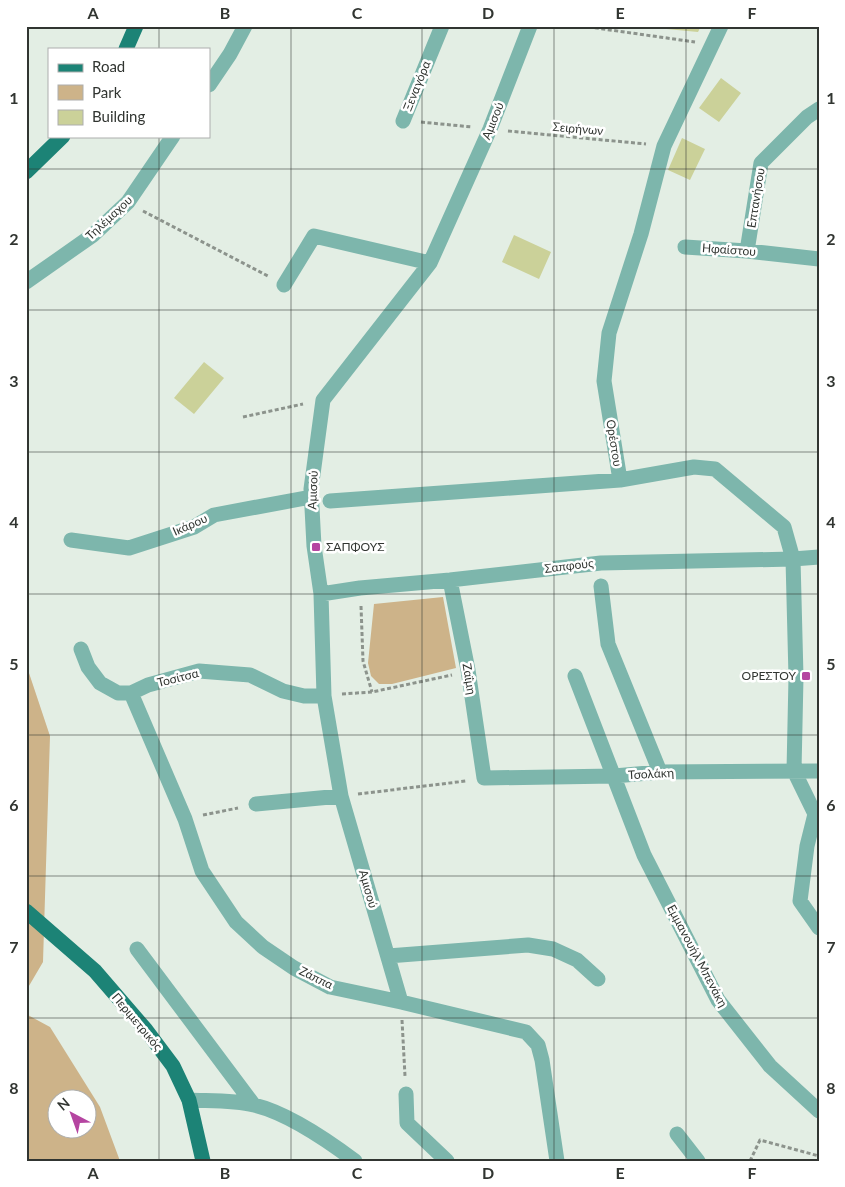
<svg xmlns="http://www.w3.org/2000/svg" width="845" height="1187" font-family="Lato,sans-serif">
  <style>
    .green { fill: #cdb389; fill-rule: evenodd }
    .building { fill: #cbd199 }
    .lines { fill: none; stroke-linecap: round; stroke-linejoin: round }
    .path { stroke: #8c938c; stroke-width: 3; stroke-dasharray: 4 2.5; stroke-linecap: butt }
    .minor { stroke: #7db6ac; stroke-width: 15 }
    .major { stroke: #1c8376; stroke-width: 15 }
    .grid { fill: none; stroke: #313531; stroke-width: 1; stroke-opacity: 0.55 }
    .poi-dot { fill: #b545a1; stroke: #fff; stroke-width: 2 }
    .labels { text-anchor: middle; stroke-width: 5; stroke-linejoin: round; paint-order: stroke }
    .street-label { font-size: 12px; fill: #313531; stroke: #fff }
    .poi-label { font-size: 12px; fill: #313531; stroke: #fff; text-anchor: start }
    .neatline { fill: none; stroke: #313531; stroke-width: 2 }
    .grid-label { font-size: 16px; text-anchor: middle; font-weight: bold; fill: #313531 }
  </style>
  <rect width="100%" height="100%" fill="#e3eee4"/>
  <path class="green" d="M443 597 456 668 392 684H379L371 676 368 663 374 604Z
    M26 664 50 736 43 962 26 991Z
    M26 1014 50 1027 100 1107 120 1161H26ZM58 1100H88V1130H58Z"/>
  <path class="building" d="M656 26H701L698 32 656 28Z
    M721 78 741 93 719 122 699 108Z
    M682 138 705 149 690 180 668 170Z
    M514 235 551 252 539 279 502 262Z
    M204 362 224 378 194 414 174 398Z"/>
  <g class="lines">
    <path class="path" d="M582 26 695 42
      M421 122 472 127
      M508 131 646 144
      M143 211 268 276
      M243 417 303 404
      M361 606 363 661 372 692
      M342 694 372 692 452 675
      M358 794 466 781
      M203 815 238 808
      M402 1020 405 1076
      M750 1161 760 1140 819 1156"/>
    <path class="minor" d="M721 26 664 146 641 234 609 333 604 381 620 480 694 467 715 469 784 527 793 559 796 677 794 771 815 814 807 846 800 901 819 928
      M209 85 230 54 245 26
      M403 121 442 26
      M685 247 747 251 819 259
      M747 251 761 163 807 117 819 109
      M26 282 93 235 128 202 173 136
      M284 285 314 236 430 263
      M330 501 620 480
      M71 540 129 548 194 527 214 515 311 497
      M450 580 468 670 484 778 614 776 660 772 819 771
      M601 586 608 644 660 772
      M321 594 360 588 450 580 601 563 793 559 819 557
      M81 649 88 667 100 683 118 693H131L148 685 199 671 250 675 283 691 304 696H324
      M575 676 644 855 718 1000 770 1066 819 1111
      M131 693 185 819 202 871 236 922 263 947 294 968 330 987 401 1002 526 1032 538 1045 542 1060 557 1161
      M256 804 341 796
      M137 949 253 1104
      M388 956 528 945 553 949 577 960 598 979
      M401 1002 341 796 324 696 321 594 314 546 311 489 323 400 430 263 490 129 530 26
      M406 1094 407 1123 447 1161
      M189 1100C209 1101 235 1100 254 1105 288 1113 327 1140 355 1161
      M677 1134 698 1161"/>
    <path class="major" d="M126 49 136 26
      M26 172 63 136
      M26 911 95 971 146 1030 173 1066 189 1100 203 1161"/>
  </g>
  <path class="grid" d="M159 26V49M291 26V1161M422 26V1161M554 26V1161M686 26V1161M159 136V1161M26 169H819M26 310H819M26 452H819M26 594H819M26 735H819M26 876H819M26 1018H819"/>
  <g class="poi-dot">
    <rect x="311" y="542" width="10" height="10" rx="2.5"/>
    <rect x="801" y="671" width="10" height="10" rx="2.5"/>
  </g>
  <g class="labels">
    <g class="street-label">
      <text transform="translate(417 86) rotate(-68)" y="4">Ξεναγόρα</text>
      <text transform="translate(493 121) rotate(-68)" y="4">Αμισού</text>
      <text transform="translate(578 129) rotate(5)" y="4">Σειρήνων</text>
      <text transform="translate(756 198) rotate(-81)" y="4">Επτανήσου</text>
      <text transform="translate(109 218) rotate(-43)" y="4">Τηλέμαχου</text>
      <text transform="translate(729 250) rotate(4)" y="4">Ηφαίστου</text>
      <text transform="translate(614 443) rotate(81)" y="4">Ορέστου</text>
      <text transform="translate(313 490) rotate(-88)" y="4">Αμισού</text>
      <text transform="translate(190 525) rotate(-24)" y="4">Ικάρου</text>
      <text transform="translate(569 566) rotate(-7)" y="4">Σαπφούς</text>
      <text transform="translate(178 678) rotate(-14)" y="4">Τοσίτσα</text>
      <text transform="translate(469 679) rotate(81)" y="4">Ζαΐμη</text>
      <text transform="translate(651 774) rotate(-3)" y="4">Τσολάκη</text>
      <text transform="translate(368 889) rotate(74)" y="4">Αμισού</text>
      <text transform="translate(697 956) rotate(62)" y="4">Εμμανουήλ Μπενάκη</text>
      <text transform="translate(316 978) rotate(26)" y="4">Ζάππα</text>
      <text transform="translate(137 1022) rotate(50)" y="4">Περιμετρικός</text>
    </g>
    <g class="poi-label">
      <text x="326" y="551">ΣΑΠΦΟΥΣ</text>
      <text x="796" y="680" text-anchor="end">ΟΡΕΣΤΟΥ</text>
    </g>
  </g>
  <rect width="845" height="1187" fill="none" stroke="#ffffff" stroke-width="55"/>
  <rect x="48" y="48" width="162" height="90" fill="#ffffff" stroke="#adaead"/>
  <rect x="58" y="64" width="25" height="8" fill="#1c8376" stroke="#adaead"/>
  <text x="92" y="72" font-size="15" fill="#313531">Road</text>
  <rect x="58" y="85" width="25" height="15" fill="#cdb389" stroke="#adaead"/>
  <text x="92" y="98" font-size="15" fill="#313531">Park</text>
  <rect x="58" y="110" width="25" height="15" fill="#cbd199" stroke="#adaead"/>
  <text x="92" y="122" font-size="15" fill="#313531">Building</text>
  <g transform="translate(72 1114) rotate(319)"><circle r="24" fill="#ffffff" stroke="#adaead"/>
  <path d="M0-4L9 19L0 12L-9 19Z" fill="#b545a1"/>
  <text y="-8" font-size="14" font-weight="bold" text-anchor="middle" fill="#313531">N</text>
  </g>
  <rect x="28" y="28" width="790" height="1132" class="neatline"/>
  <g class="grid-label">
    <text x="93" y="19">A</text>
    <text x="225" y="19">B</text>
    <text x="357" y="19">C</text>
    <text x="488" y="19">D</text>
    <text x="620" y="19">E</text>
    <text x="752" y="19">F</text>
    <text x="14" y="104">1</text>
    <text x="831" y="104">1</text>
    <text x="14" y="245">2</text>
    <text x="831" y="245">2</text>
    <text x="14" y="387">3</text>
    <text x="831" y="387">3</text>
    <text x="14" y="528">4</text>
    <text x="831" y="528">4</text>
    <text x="14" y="670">5</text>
    <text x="831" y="670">5</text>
    <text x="14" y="811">6</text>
    <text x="831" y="811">6</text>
    <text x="14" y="953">7</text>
    <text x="831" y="953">7</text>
    <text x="14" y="1094">8</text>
    <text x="831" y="1094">8</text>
    <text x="93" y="1179">A</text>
    <text x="225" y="1179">B</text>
    <text x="357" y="1179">C</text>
    <text x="488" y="1179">D</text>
    <text x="620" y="1179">E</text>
    <text x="752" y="1179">F</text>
  </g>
</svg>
